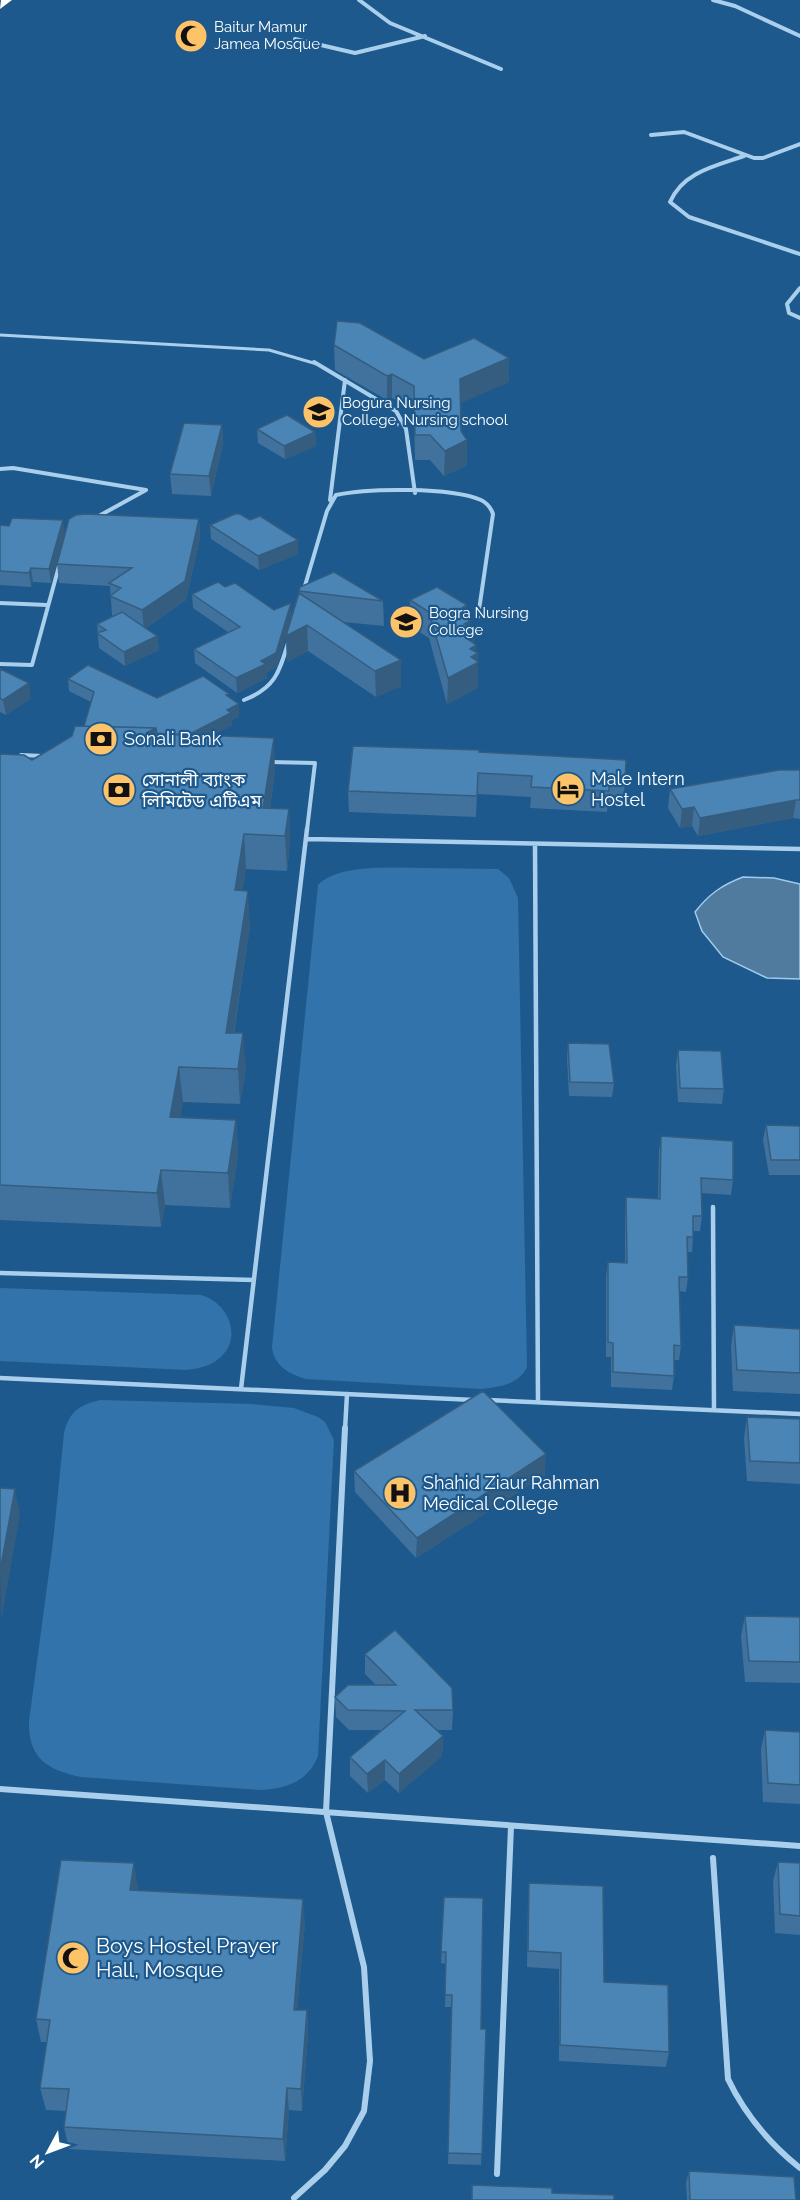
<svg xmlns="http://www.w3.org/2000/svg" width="800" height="2200" font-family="Raleway,'Noto Sans Bengali',sans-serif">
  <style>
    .green { fill: #3173aa }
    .water { fill: #517a9f; stroke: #9dcbee; stroke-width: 1.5 }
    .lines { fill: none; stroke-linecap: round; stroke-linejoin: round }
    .lane-far3 { stroke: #aacfec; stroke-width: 3 }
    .lane-far2 { stroke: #aacfec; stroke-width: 4 }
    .lane-far1 { stroke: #aacfec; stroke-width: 4.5 }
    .lane { stroke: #aacfec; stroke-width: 6 }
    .street { stroke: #aacfec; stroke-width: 4 }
    .highway { fill: #fff; fill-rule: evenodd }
    .wall { fill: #40729d }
    .shaded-wall { fill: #345d7f }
    .building { fill: #4a85b6; stroke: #345d7f; stroke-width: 1.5 }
    .labels { text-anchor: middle; stroke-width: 4.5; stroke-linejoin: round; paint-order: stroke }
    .far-poi-label { font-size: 15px; fill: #fff; stroke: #1d598c; text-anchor: start }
    .poi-label { font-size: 18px; fill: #fff; stroke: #1d598c; text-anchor: start }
    .near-poi-label { font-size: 21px; fill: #fff; stroke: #1d598c; text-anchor: start }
  </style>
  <rect width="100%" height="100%" fill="#1d598c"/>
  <path class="green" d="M426 868 498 869 509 878 518 898 527 1367C519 1385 498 1387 481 1389L306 1379C289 1374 274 1366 272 1347L318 885C339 863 397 868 426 868Z
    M0 1288 201 1295C230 1303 244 1341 217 1360 208 1367 196 1369 186 1370L0 1361Z
    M100 1400 251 1404 294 1408 318 1417 325 1422 334 1440 318 1756C308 1782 285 1789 260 1790L81 1777C47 1770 28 1758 29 1721L53 1542 64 1433C69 1412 79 1405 100 1400Z"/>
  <path class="water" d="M743 877 774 878 800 884V979L767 978 723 957 702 931 695 912C709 894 722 885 743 877Z"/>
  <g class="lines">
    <path class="lane-far3" d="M0 335 269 350 317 364"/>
    <path class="lane-far2" d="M314 362 396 411 406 429 415 493
      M0 469 13 468 146 490
      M330 500 345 380
      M97 517 146 490
      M304 589 327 511 336 495C368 488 451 487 481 500 487 503 491 508 493 514L478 617
      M0 603 47 605
      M0 664 32 665 59 566
      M244 700C275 688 279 673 288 643
      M21 755 43 756
      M270 762 315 763 307 830"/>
    <path class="lane-far1" d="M307 839 800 849
      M535 844 538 1402
      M713 1207 714 1410
      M0 1273 254 1280
      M0 1378 474 1400
      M241 1389 307 829
      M488 1400 800 1414
      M345 1430 347 1394"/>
    <path class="lane" d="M0 1789 800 1846
      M713 1858 728 2079C745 2115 769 2143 800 2168
      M497 2174 511 1826
      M294 2198 325 2170 345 2146 364 2111 370 2061 364 1967 326 1812 345 1428"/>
    <path class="street" d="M359 0 390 23 501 69
      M713 0 735 6 800 36
      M295 39 355 53 425 36
      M651 135 684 132 754 158H763L800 144
      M744 156C715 166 683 172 670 202L689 217 800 254
      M800 288 787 304 789 313 800 318"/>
    <path class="highway" d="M1 0H12L0 9Z"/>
  </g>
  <path class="wall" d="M334 345 424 359 509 358V382L460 403 461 431 467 465 444 476 430 460H415L414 410 392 398 387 400 335 370Z
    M222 425 223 444 211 496 172 494 170 474Z
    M257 429 315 432 316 446 285 459 258 443Z
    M199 519 200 538 186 600 146 628 157 636 159 650 125 666 99 648 97 624 113 616 112 615 110 586 59 583 57 564Z
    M250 520 298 540V554L259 570 211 539 210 525Z
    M0 525 65 534 51 583 33 582 31 587 0 585Z
    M225 587 274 610 291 617 299 591 383 601 384 626 343 622 401 686 376 697 308 651 287 662 286 636 277 667 266 673 267 678 237 693 195 663 194 649 228 632 193 608 192 594Z
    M410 600 467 611 470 621V628L474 644 476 645V652L478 653V688L447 704 429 638 410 626Z
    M0 669 31 698 6 715 0 712Z
    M68 679 157 698 229 697 239 717 232 720V725L211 736 275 772 270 808 289 809 290 843 287 871 246 869 242 891 250 926 234 1033 246 1068 240 1104 183 1102 180 1118 236 1120 238 1155 230 1208 165 1205 161 1227 0 1220V754L32 760 72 736 84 726 91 702 69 691Z
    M479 752 625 782 623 802H608L607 812 530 808 531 797 477 794 476 817 349 812 348 791Z
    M800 770V819L793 818 698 836 692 826 680 828 668 808 670 789Z
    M568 1043 614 1083 612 1097 569 1096 567 1058Z
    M678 1050 724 1089 722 1104 678 1102 676 1065Z
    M766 1125 800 1126V1175H769L763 1140Z
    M661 1136 733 1180 731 1195 701 1193 702 1216 700 1231H693V1237L692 1252H687L688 1277 686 1292 679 1291 681 1346 679 1360H674V1376L672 1390 611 1387V1357H606V1276L608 1262H625V1212L626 1197 658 1199 659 1151Z
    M734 1325 800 1329V1394L733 1391 731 1346Z
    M747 1417 800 1419V1484L747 1481 744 1438Z
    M354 1471 545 1475 416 1558 355 1492Z
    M745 1616 800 1617V1683L745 1682 741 1636Z
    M365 1654 453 1710 452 1730H436L443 1736 442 1756 399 1793 385 1780 368 1793 350 1776V1757L381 1730H349L336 1717 335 1697 376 1685 365 1674Z
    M765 1730 800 1732V1804L763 1802 761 1749Z
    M778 1862 800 1863V1935L775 1933 773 1881Z
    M529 1883 604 1982 669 2052 666 2067 559 2061V1969L527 1967 528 1899Z
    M138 1887 137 1890 305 1922 297 2010H307L308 2033 302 2111 289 2110 285 2161 69 2149 64 2127 66 2111 46 2110 40 2088 47 2042H41L36 2019Z
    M444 1897 481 2029H486L481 2165 448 2164 452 2007H445L446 1964 441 1963Z
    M689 2171 796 2200H687L686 2183Z"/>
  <path class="shaded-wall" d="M509 358V382L459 404 460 379Z
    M392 374V398L387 400V376Z
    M222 425 223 444 211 496 209 476Z
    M315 432 316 446 285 459 284 446Z
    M467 440V465L444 476 445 451Z
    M199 519 200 538 186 600 144 629 142 610Z
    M63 520 65 534 51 583 49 569Z
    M298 540V554L259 570 258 556Z
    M31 568 33 582 31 587 29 573Z
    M291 603V617L307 625 308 651 287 662 286 636 277 667 266 673 267 678 237 693 236 678 261 661Z
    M467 605V615L470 613V631L473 630 474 646 476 645V655L478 653V688L447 704 448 678 462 608Z
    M157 636 159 650 125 666 124 652Z
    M401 660V686L376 697 375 671Z
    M29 683 31 698 6 715 3 700Z
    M239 704V717L232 720V725L174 755 173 742 227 710Z
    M156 728 159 763 146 733Z
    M274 738 275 772 266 835 263 808Z
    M796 800 793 818 698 836 700 818Z
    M694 807 692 826 680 828 682 809Z
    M289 809 290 843 287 871 285 836Z
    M244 834 246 869 237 925 235 890Z
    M248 891 250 926 228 1068 226 1033Z
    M243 1033 246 1068 240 1104 238 1069Z
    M179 1067 183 1102 174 1152 170 1117Z
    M236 1120 238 1155 230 1208 228 1173Z
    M161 1170 165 1205 161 1227 157 1193Z
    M546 1454 545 1475 416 1558 417 1538Z
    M15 1489 20 1515 1 1622 0 1571Z
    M443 1736 442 1756 399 1793V1774Z
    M385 1760V1780L368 1793 367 1774Z
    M134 1863 138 1887 134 1913 130 1890Z
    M303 1899 305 1922 295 2033 294 2010Z
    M307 2010 308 2033 302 2111 301 2089Z
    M287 2088 289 2110 285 2161 283 2139Z"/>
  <path class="building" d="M337 321 360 323 424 359 474 338 509 358 460 379 461 431 467 440 445 451 430 435H415L414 386 392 374 387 376 334 345Z
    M287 415 315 432 284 446 257 429Z
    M184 423 222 425 209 476 170 474Z
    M86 514 199 519 185 581 142 610 110 596 121 588 109 583 132 568 57 564 69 519 76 515Z
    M235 514H240L250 520 260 516 298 540 258 556 210 525Z
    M12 518 63 520 49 569 31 568 29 573 0 571V525L9 526Z
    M334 572 383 601 299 591 300 587Z
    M218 582 225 587 235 583 274 610 291 603 276 653 261 661 266 664 236 678 194 649 240 627 192 594Z
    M437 587 467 605 462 608 470 613 463 616 470 621 464 624 473 630 467 633 474 638 469 640 476 645 470 649 478 653 471 657 479 662 448 678 429 612 410 600Z
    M299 593 401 660 375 671 307 625 286 636Z
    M122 612 157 636 124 652 97 633 106 630 97 624Z
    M88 665 157 698 203 676 229 694 226 695 239 704 227 710 231 713 188 735 157 734 156 728 84 726 94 692 68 679Z
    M0 669 29 683 3 700 0 698Z
    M75 726 156 728 146 733 274 738 263 808 289 809 285 836 244 834 235 890 248 891 226 1033H243L238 1069 179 1067 170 1117 236 1120 228 1173 161 1170 157 1193 0 1185V754L24 755 32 760 72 736Z
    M353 746 479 750V752L626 760 625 782 609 781V791L531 787 532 776 478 773 477 796 348 791Z
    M779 770H800V800H796L700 818 694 807 682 809 670 789Z
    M568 1043 609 1044 614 1083 570 1082Z
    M678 1050 721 1051 724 1089 680 1088Z
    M766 1125 800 1126V1160H771Z
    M661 1136 733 1141V1180L701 1178 702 1216H693V1237H687L688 1277H679L681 1346 674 1345V1376L613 1372V1343L608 1342V1262L627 1263 626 1197 660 1199Z
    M734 1325 800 1329V1373L737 1370Z
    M483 1391 546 1454 417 1538 354 1471Z
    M747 1417 800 1419V1463L750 1461Z
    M0 1488 15 1489 0 1571Z
    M745 1616 800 1617V1662L749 1661Z
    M395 1630 452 1688 453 1710H415L443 1736 399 1774 385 1760 367 1774 350 1757 405 1711 348 1710 335 1697 348 1685H396L365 1654Z
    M765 1730 800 1732V1785L768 1783Z
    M61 1860 134 1863 130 1890 303 1899 294 2010H307L301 2089 287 2088 283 2139 64 2127 69 2089 40 2088 50 2020 36 2019Z
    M778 1862 800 1863V1916L780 1914Z
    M529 1883 603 1886 604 1982 668 1985 669 2052 560 2045 561 1953 528 1951Z
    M444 1897 483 1898 481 2029H486L482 2154 448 2153 452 1995H445L446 1952H441Z
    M689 2171 794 2177 796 2200H690Z
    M472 2185 552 2188V2193L614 2195V2200H472Z"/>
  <defs>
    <symbol id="mosque-disc" viewBox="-11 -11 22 22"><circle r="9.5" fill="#fcc368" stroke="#1d598c"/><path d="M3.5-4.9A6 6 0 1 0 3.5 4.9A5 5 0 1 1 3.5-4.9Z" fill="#111"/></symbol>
    <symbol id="school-disc" viewBox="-11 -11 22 22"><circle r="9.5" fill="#fcc368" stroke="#1d598c"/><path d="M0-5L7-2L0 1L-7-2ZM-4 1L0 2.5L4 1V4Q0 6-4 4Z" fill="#111"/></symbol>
    <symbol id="university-disc" viewBox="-11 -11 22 22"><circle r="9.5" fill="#fcc368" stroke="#1d598c"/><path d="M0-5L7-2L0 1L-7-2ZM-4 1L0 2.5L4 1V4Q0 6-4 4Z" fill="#111"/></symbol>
    <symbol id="bank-disc" viewBox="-11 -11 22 22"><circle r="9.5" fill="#fcc368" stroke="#1d598c"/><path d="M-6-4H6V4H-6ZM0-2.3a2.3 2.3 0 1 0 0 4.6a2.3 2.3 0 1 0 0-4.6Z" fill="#111"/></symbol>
    <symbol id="hotel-disc" viewBox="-11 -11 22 22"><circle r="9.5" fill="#fcc368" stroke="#1d598c"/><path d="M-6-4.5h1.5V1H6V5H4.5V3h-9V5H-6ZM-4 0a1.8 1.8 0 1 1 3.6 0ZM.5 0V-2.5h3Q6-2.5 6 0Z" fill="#111"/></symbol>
    <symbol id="hospital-disc" viewBox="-11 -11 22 22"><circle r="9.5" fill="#fcc368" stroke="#1d598c"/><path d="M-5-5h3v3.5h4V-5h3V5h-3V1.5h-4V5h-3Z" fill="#111"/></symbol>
  </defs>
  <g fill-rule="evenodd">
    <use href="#mosque-disc" x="172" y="17" width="38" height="38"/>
    <use href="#school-disc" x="300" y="393" width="38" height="38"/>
    <use href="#university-disc" x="387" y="603" width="38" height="38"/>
    <use href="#bank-disc" x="82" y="720" width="38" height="38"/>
    <use href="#hotel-disc" x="549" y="770" width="38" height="38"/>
    <use href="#bank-disc" x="100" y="771" width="38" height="38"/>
    <use href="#hospital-disc" x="381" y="1474" width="38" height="38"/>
    <use href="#mosque-disc" x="54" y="1939" width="38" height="38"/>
  </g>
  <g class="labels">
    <g class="far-poi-label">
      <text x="214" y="32">Baitur Mamur<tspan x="214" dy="17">Jamea Mosque</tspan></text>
      <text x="342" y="408">Bogura Nursing<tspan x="342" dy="17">College, Nursing school</tspan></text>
      <text x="429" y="618">Bogra Nursing<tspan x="429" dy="17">College</tspan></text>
    </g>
    <g class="poi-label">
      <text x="124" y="745">Sonali Bank</text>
      <text x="591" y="785">Male Intern<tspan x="591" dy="21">Hostel</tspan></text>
      <text x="142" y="786">সোনালী ব্যাংক<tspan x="142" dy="21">লিমিটেড এটিএম</tspan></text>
      <text x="423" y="1489">Shahid Ziaur Rahman<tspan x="423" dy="21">Medical College</tspan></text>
    </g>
    <g class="near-poi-label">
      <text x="96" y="1953">Boys Hostel Prayer<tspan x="96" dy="24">Hall, Mosque</tspan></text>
    </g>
  </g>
  <g transform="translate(48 2152) rotate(229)" stroke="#1d598c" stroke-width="4.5" paint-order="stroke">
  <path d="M0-4.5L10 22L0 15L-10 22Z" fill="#ffffff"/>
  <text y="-9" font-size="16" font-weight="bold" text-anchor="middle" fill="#ffffff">N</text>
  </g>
</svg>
